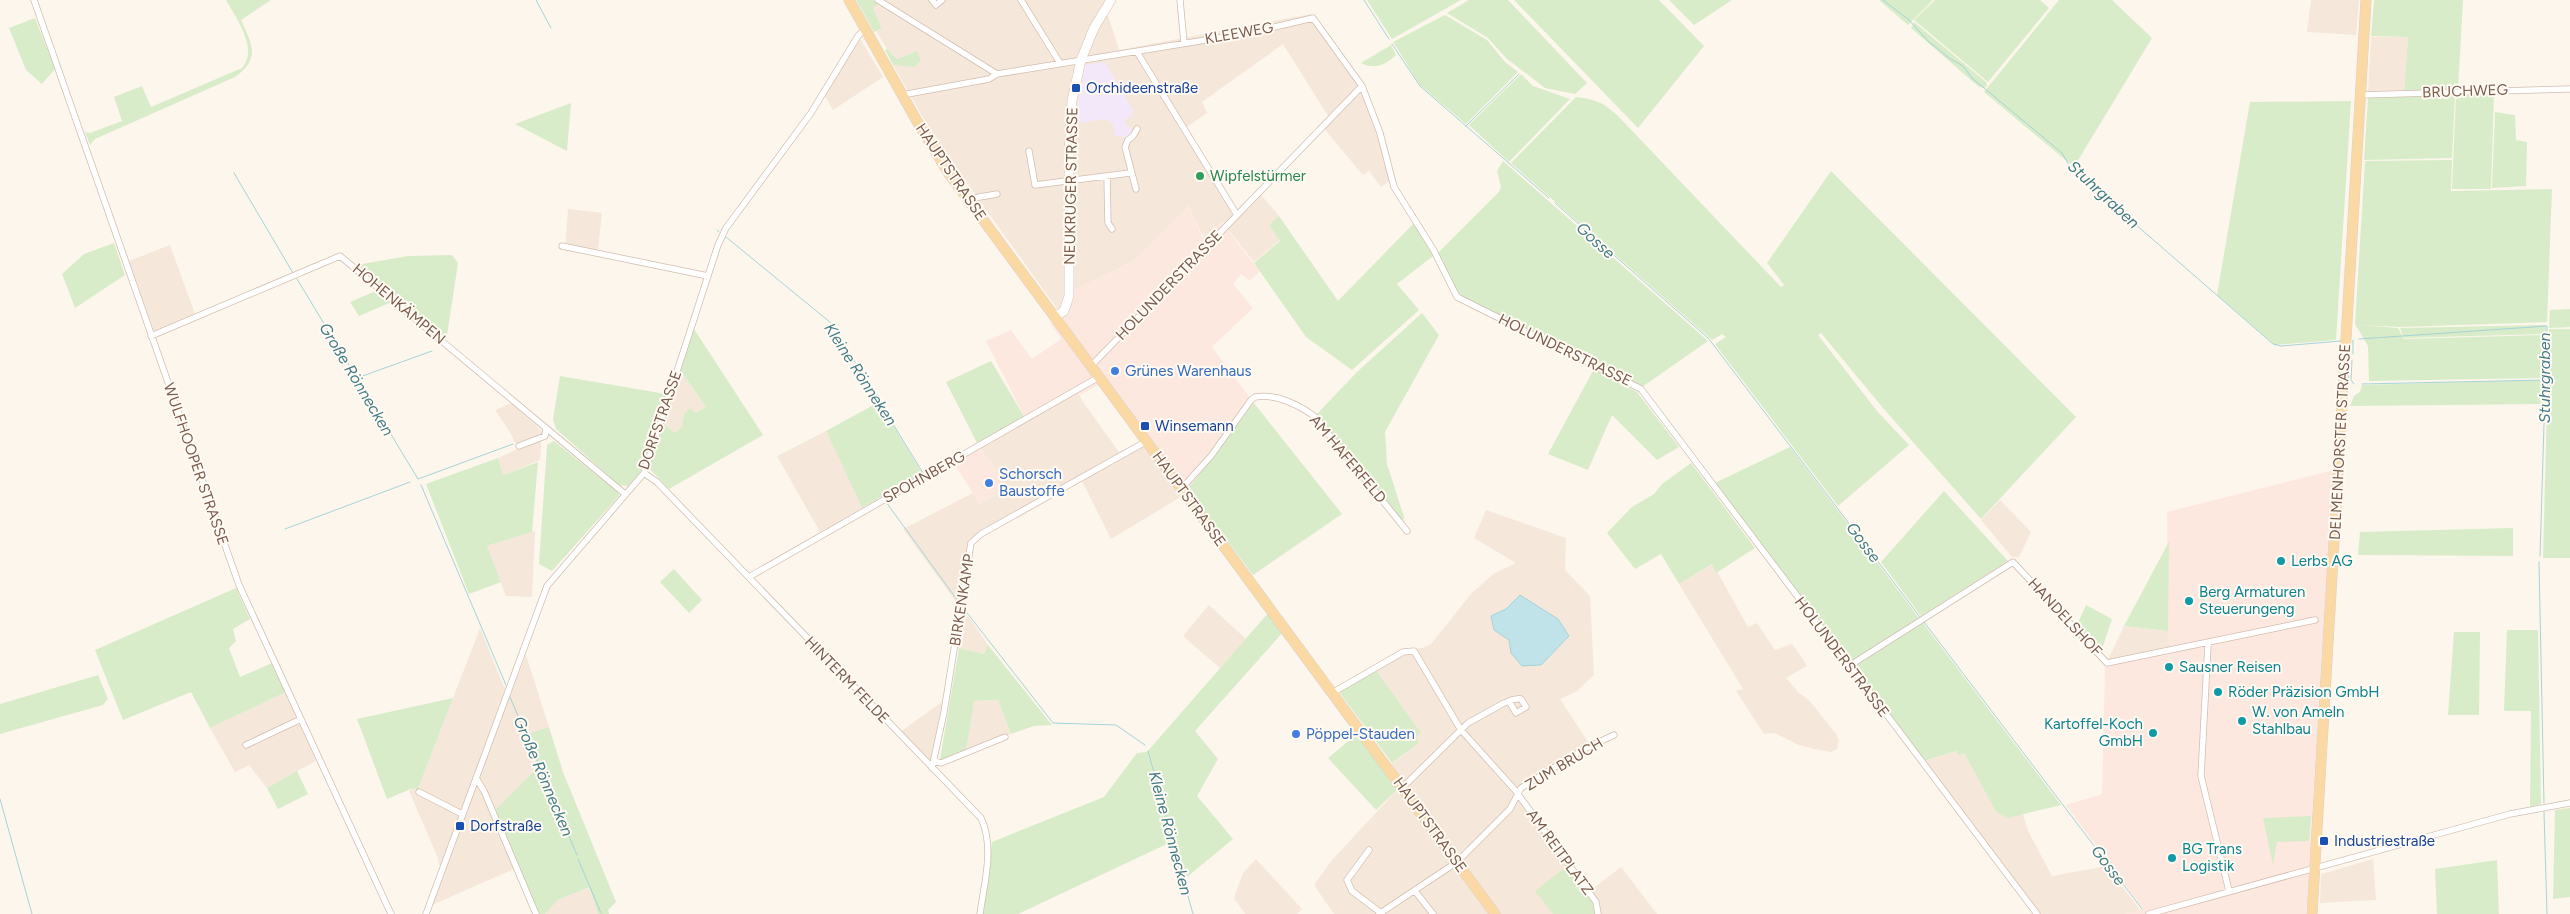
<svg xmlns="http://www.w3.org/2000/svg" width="2570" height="914" font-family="Figtree,sans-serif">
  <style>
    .residential { fill: #f5e8da }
    .commercial { fill: #fde8e0 }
    .education { fill: #f3e8fa }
    .green { fill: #d8ecc9 }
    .water { fill: #bfe3e8; stroke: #a5d3da }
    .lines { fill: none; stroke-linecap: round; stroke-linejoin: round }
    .stream { stroke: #a5d3da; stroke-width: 1 }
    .street-casing { stroke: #d1beb0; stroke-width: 7 }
    .secondary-casing { stroke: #d6c0b0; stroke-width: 10 }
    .primary-casing { stroke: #dad1cd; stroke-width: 11 }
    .street { stroke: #fff; stroke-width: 5.5 }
    .secondary { stroke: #fff; stroke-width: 9 }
    .primary { stroke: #fbd9a5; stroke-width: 10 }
    .transit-dot { fill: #1a4fb4; stroke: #fffaf3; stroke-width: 2 }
    .leisure-dot { fill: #2e9e5b; stroke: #fffaf3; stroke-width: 2 }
    .shop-dot { fill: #3f7fe0; stroke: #fffaf3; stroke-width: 2 }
    .culture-dot { fill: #0f9aa8; stroke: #fffaf3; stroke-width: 2 }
    .labels { text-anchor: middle; stroke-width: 4; stroke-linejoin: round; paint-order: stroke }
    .street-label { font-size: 15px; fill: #7a5c4d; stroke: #fffaf3 }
    .transit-label { font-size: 15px; fill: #164399; stroke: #fffaf3; text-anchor: start }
    .leisure-label { font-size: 15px; fill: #27864d; stroke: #fffaf3; text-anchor: start }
    .shop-label { font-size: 15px; fill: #366cbe; stroke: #fffaf3; text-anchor: start }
    .culture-label { font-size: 15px; fill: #0d838f; stroke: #fffaf3; text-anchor: start }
    .water-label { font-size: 16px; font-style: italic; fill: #437c86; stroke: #fffaf3 }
  </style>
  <rect width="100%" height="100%" fill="#fdf6ec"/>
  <path class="residential" d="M880 0H1115L1107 12 1119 50 1311 14 1352 68 1369 97 1394 178 1381 187 1369 171 1363 175 1326 131 1321 125 1328 116 1283 44 1202 102 1207 113 1187 127 1237 210 1257 190 1279 216 1269 225 1280 240 1254 262 1222 222 1205 240 1188 206 1134 261 1073 291 1068 315 1063 317 946 154 922 116 893 65H912L917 51 897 59 887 49 876 31 882 28 873 8Z
    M2311 0H2359L2356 35 2307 32Z
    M2371 37H2408L2404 91 2368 92Z
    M861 40 883 77 833 110 825 96 858 41Z
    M568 209 602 213 598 250 595 254 565 251Z
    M170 245 195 314 154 331 129 261Z
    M680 370 706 407 696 413 691 408 684 413 682 426 675 433 663 423Z
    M1076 389 1083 402 1119 452 1142 440 1184 495 1111 539 1082 481 983 536 974 544 964 610 988 645 984 654 951 646 959 606 903 529 973 493 980 504 1007 487 977 443Z
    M512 403 542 431 540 460 503 475 498 458 518 449 510 432 495 410Z
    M826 431 862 508 820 532 777 456Z
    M2000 500 2031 532 2019 557H2012L1981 520Z
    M1486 510 1566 538 1565 570 1590 596 1594 675 1576 692 1560 699 1592 748 1521 793 1591 890 1621 867 1657 914H1334L1314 885 1332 860 1398 789 1384 770 1419 743 1415 737 1420 733 1373 666 1404 649 1422 648 1431 644 1471 594 1493 574 1516 563 1474 538Z
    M535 531 532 597 506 596 487 546Z
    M1713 564 1748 627 1757 623 1775 650 1792 644 1801 656 1807 666 1786 678 1799 693 1809 700 1836 734 1839 740 1837 749 1831 752 1814 749 1799 745 1775 733 1764 734 1736 691 1743 689 1679 584Z
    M1209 605 1246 639 1220 668 1183 636Z
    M2124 626 2168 631 2172 654 2105 666Z
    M480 628 504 687 514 685 526 655 549 727 527 734 538 767 495 810 490 812 514 869 432 905 445 869 439 865 438 858 409 791 413 788 418 789Z
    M286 692 316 761 267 788 249 765 235 772 210 728Z
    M998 700 1011 734 966 751 973 701Z
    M942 702 931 762 900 732Z
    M1957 751 1964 753 1996 812 2023 814 2028 831 2052 876 2107 866 2140 910 2125 914H2039L1924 761Z
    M1256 859 1302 909 1297 914H1245L1234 898 1243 873Z
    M2373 859 2376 900 2320 903 2321 874Z
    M589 887 598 914H545L558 900Z"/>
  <path class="commercial" d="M1188 206 1204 240 1221 222 1260 271 1250 281 1241 274 1233 284 1253 308 1212 347 1254 403 1184 495 1100 384 1080 395 1077 389 1025 418 986 341 1011 330 1032 359 1061 339 1050 323 1068 315 1073 291 1134 261Z
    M977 443 1008 486 980 504 951 459Z
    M2333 470 2306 914H2125L2143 909 2066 805 2102 794 2105 666 2171 654 2168 631 2167 512Z"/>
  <path class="education" d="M1105 62 1134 112 1130 114 1132 116 1124 120 1128 127 1131 128V134L1126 137 1115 136 1113 123 1104 119 1074 124 1085 65Z"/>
  <path class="green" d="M226 0H271L241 20C252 44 261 58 235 77L95 139 90 145 85 132 90 133 122 121 114 97 142 86 151 107 242 68C259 49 236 18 226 0Z
    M856 0H873L879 3 873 8 882 28 874 32Z
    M1367 0H1461L1392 39Z
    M1469 0H1508L1587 83 1575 94 1545 88 1506 58 1488 38 1447 13Z
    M1514 0H1659L1704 46 1638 128Z
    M1669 0H1732L1694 25Z
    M1879 0H1933L1908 25Z
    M1935 0H2040L2049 8 1988 82 1914 20Z
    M2059 0H2112L2152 38 2074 167 1984 92Z
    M2374 0H2463L2458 89 2404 91 2408 37 2371 36Z
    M1445 15 1487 40 1505 62 1518 72 1466 124 1420 85 1393 42Z
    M35 18 55 69 42 84 26 70 9 28Z
    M1914 22 1986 82 1987 85 1985 88 1979 87 1911 28Z
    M1391 45 1396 55C1386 65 1374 70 1361 63Z
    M887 49 897 59 917 51 921 60 915 67 893 65 885 50Z
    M1521 74 1533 86 1570 99 1509 162 1469 125Z
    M2494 94 2491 189H2452L2456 95Z
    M2455 95 2452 158 2364 160 2368 98Z
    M1576 97C1594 99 1603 102 1617 115L1781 287 1784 285 1767 263 1831 171 2076 417 1981 519 1883 408 1821 333 1818 335 1877 411 1909 445 1838 506 1715 344 1726 337 1722 334 1712 340 1511 163Z
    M2351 101 2336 340 2275 345 2217 295 2250 102Z
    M571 103 567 151 515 124Z
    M2495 112 2515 115 2516 140 2527 142 2526 186 2492 188Z
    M2452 160 2451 191 2552 189 2547 322 2400 327 2359 325 2398 328 2404 339 2546 335 2545 378 2369 381 2368 346 2355 324 2365 161Z
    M1503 161 1708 341 1642 387 1458 294 1437 254 1499 192 1501 187 1497 171Z
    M1279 216 1338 301 1414 223 1433 256 1397 284 1419 310 1352 370 1306 337 1254 263 1280 241 1269 225Z
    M114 243 125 275 75 308 62 274 84 254Z
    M452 255 458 263 446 342 356 265 408 256Z
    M378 290 392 302 359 316 350 302Z
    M2570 309V327L2549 328 2550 310Z
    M1422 313 1439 335 1385 432 1387 464 1404 517 1403 524 1316 415 1356 373Z
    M2546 325V334L2404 338 2400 328Z
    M694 329 763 435 669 489 649 468 663 423 675 433 682 426 684 413 691 408 696 413 706 407 680 370Z
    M2549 329H2570V558H2543Z
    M991 361 1025 418 977 443 946 382Z
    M1594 369 1637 392 1679 447 1657 460 1612 415 1588 470 1548 454Z
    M560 376 666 394 641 471 628 486 619 485 556 429 553 419Z
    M2544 380 2542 404 2350 406 2354 396 2360 392 2362 385Z
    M879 402 922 473 862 508 826 431Z
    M1254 403 1342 514 1253 575 1188 489Z
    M554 441 618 492 619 496 552 571 539 564 547 445Z
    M1790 447 1919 618 1853 660 1846 658 1715 483Z
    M498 458 503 475 538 462 532 532 487 546 501 582 469 594 426 484Z
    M1691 463 1755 548 1716 573 1712 564 1679 584 1661 554 1635 569 1607 533 1632 507 1654 494 1662 484Z
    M1944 491 2008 561 1921 616 1881 562Z
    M2513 528V556L2358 555 2360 532Z
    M2169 541 2168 631 2124 626 2164 551Z
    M674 569 702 600 689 613 660 582Z
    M236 588 250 619 233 629 236 641 229 648 240 677 272 663 286 692 210 728 191 692 123 720 95 650Z
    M2086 605 2112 619 2101 652 2082 633 2078 623Z
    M1269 612 1283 632 1195 731 1218 759 1197 796 1233 839 1181 882 1169 843 1018 914H982L992 842 1104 797 1137 753 1147 752Z
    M1923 623 2061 805 2008 818 1996 812 1964 753 1959 755 1956 751 1924 761 1854 667Z
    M2507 630H2538L2541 804 2530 807 2531 711H2504Z
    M2454 632H2480L2479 715H2448Z
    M988 645 1052 725 1034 726 1011 734 998 700 974 701 966 751 944 760 940 759 959 648 984 654Z
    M1376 670 1421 733 1416 737 1419 743 1392 763 1339 692Z
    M98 675 108 699 103 705 0 734V704Z
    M453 698 418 789 413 788 387 799 357 719Z
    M549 727 563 772 616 902 608 910 609 914H598L589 887 558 900 545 914H538L495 810 538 767 527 734Z
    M1358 733 1398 789 1376 810 1328 758Z
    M297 771 308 794 278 809 267 788Z
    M2570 808V897L2553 899 2555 810Z
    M2311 816 2309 841 2277 842 2273 865 2263 818Z
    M2497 860 2499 914H2437L2435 869Z
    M1567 866 1596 904 1597 914H1553L1535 891Z"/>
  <path class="water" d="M1520 595 1558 619 1569 636 1541 665 1522 666 1511 653 1509 640 1494 630 1491 616 1506 609Z"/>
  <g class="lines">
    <path class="stream" d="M536 0 551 28
      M1364 0 1389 39
      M1883 0 1909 20 1928 41 1949 58 1963 66 1972 78 2062 153 2070 167 2096 190 2273 344 2281 346 2341 341
      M1392 44 1420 86 1549 198
      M1466 126 1519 74
      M234 173 293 273
      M1555 203 1709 339 1920 617
      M717 230 719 232
      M726 237 831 323 923 473 882 497
      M297 279 418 479 513 444
      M2359 339 2547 326 2540 556
      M2353 354V340
      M2352 360 2351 380 2354 384
      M357 378 432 351
      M2362 384 2545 380
      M421 485 506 685
      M886 502 958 601
      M285 529 410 482
      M2539 562 2544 803
      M964 609 1053 723 1116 725 1145 745
      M1924 622 2142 909
      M510 697 577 855
      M1148 751 1193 914
      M0 799 32 914
      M2544 812 2547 914
      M578 859 601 913"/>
    <defs>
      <path id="street" d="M34 0 239 585 391 914
        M878 0 997 74 1249 33 1313 18 1362 86 1380 133 1394 187 1433 249 1457 297 1641 389 2037 914
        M932 0 936 5 942 0
        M1021 0 1060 63
        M1180 0 1184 43
        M1137 52 1237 215
        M902 95 989 79 997 74
        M2361 95 2570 89
        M1029 151 1035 185 1130 173
        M1107 176 1108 223 1112 229
        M1136 189 1125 147 1128 140 1133 136 1137 129
        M968 199 997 194
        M562 246 708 276
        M151 336 340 256 546 428
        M1091 366 1362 86
        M519 446 545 436 546 428 625 494
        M644 473 657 482 981 818C995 848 984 883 980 914
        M1182 488 1211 456 1251 400 1255 397C1275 393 1299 405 1314 416L1407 531
        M749 577 1099 377
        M2208 644 2201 776 2229 891
        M1849 666 2013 562 2107 663 2315 620
        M1332 693 1403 652 1414 651 1461 730 1515 790 1596 902 1598 914
        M246 745 301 719
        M935 761 941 763 1005 737
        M932 768 944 712 971 543 981 534 1147 441
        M476 778 484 791 536 914
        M1402 788 1468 723 1504 703C1510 701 1515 698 1521 699L1526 707 1516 713 1509 701
        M419 792 462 814
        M1369 850 1347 880 1352 891 1381 913
        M1415 891 1433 914
        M426 914 547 586 644 473 718 245 726 228 811 113 858 36 865 29
        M1379 914 1457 862 1510 809 1521 788 1586 748 1614 735
        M2149 914 2510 814 2570 803"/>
      <path id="secondary" d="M1056 316 1064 311 1069 296V152L1072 101 1081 60 1094 28 1111 0"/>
      <path id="primary" d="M849 0 918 123 950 175 1495 914
        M2312 914 2366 0"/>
    </defs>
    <use href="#street" class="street-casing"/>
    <use href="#secondary" class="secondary-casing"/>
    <use href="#primary" class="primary-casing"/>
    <use href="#street" class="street"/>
    <use href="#secondary" class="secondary"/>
    <use href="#primary" class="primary"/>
  </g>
  <g class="transit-dot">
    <rect x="1071" y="83" width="10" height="10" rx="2.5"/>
    <rect x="1140" y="421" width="10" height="10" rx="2.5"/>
    <rect x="455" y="821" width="10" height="10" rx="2.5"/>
    <rect x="2319" y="836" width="10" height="10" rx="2.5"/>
  </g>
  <circle class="leisure-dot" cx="1200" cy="176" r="5"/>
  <g class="shop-dot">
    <circle cx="1115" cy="371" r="5"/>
    <circle cx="989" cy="483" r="5"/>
    <circle cx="1296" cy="734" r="5"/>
  </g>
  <g class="culture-dot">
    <circle cx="2281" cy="561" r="5"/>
    <circle cx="2189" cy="601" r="5"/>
    <circle cx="2169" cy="667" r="5"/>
    <circle cx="2218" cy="692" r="5"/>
    <circle cx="2242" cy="721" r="5"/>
    <circle cx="2153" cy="733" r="5"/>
    <circle cx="2172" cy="858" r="5"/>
  </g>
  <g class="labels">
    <g class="street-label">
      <text transform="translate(1239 33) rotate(-10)" y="5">KLEEWEG</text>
      <text transform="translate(2465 91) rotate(-2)" y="5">BRUCHWEG</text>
      <text transform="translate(951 172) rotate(56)" y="5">HAUPTSTRASSE</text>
      <text transform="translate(1071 186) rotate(-89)" y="5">NEUKRUGER STRASSE</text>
      <text transform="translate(1169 285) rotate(-46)" y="5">HOLUNDERSTRASSE</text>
      <text transform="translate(399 304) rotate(40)" y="5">HOHENKÄMPEN</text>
      <text transform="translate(1565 350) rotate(26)" y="5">HOLUNDERSTRASSE</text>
      <text transform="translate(660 420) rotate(-71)" y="5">DORFSTRASSE</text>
      <text transform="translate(2340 442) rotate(-87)" y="5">DELMENHORSTER STRASSE</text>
      <text transform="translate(1348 459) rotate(50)" y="5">AM HAFERFELD</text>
      <text transform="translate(196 464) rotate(71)" y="5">WULFHOOPER STRASSE</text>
      <text transform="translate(924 477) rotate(-29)" y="5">SPOHNBERG</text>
      <text transform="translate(1189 499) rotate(54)" y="5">HAUPTSTRASSE</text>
      <text transform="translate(962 600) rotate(-81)" y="5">BIRKENKAMP</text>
      <text transform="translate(2065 617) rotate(47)" y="5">HANDELSHOF</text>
      <text transform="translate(1842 657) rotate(53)" y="5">HOLUNDERSTRASSE</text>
      <text transform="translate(847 680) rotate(46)" y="5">HINTERM FELDE</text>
      <text transform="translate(1564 764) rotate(-31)" y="5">ZUM BRUCH</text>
      <text transform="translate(1430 825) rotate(54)" y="5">HAUPTSTRASSE</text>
      <text transform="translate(1560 852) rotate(54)" y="5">AM REITPLATZ</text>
    </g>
    <g class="transit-label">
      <text x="1086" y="93">Orchideenstraße</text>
      <text x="1155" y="431">Winsemann</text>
      <text x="470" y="831">Dorfstraße</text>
      <text x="2334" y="846">Industriestraße</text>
    </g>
    <g class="leisure-label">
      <text x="1210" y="181">Wipfelstürmer</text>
    </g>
    <g class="shop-label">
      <text x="1125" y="376">Grünes Warenhaus</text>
      <text x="999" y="479">Schorsch<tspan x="999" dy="17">Baustoffe</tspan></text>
      <text x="1306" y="739">Pöppel-Stauden</text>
    </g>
    <g class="culture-label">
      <text x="2291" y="566">Lerbs AG</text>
      <text x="2199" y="597">Berg Armaturen<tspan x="2199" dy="17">Steuerungeng</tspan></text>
      <text x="2179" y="672">Sausner Reisen</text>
      <text x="2228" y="697">Röder Präzision GmbH</text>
      <text x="2252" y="717">W. von Ameln<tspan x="2252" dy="17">Stahlbau</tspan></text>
      <text x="2143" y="729" text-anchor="end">Kartoffel-Koch<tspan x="2143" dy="17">GmbH</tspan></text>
      <text x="2182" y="854">BG Trans<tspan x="2182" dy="17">Logistik</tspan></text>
    </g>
    <g class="water-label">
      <text transform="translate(2104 194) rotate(43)" y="6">Stuhrgraben</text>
      <text transform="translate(1596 240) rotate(42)" y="6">Gosse</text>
      <text transform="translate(861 374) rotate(57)" y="6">Kleine Rönneken</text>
      <text transform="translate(2544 378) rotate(-90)" y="6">Stuhrgraben</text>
      <text transform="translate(357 379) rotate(59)" y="6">Große Rönnecken</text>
      <text transform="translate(1864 542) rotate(53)" y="6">Gosse</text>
      <text transform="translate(544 776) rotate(67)" y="6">Große Rönnecken</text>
      <text transform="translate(1171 833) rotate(75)" y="6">Kleine Rönnecken</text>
      <text transform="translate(2109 865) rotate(53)" y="6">Gosse</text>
    </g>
  </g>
</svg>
